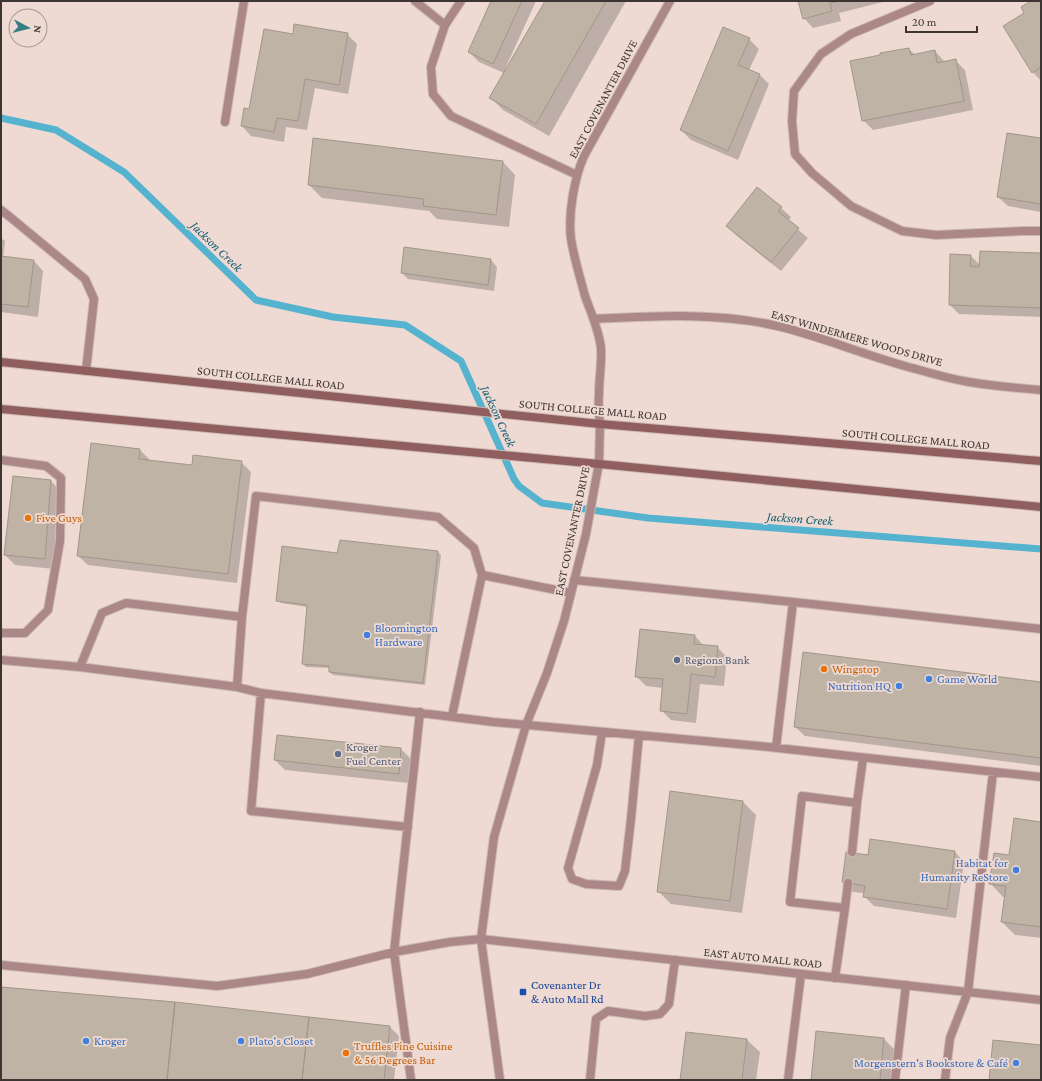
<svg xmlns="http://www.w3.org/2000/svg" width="1042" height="1081" font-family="'Crimson Pro',serif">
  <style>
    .shadow { fill: #0003 }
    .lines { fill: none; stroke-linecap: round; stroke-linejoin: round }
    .stream { stroke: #55b3cf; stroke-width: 7 }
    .building { fill: #beb3a4; stroke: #a19688 }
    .service-casing { stroke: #cbb9b2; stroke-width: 10 }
    .minor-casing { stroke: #cbb9b2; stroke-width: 10 }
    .tertiary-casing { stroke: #cbb9b2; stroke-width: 10 }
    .secondary-casing { stroke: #cbb9b2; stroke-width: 10 }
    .service { stroke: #ab8887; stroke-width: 8 }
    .minor { stroke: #ab8887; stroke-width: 8 }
    .tertiary { stroke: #ab8887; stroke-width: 8 }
    .secondary { stroke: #905e5e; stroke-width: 8 }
    .food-dot { fill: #e8710a; stroke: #eedad2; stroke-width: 1.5 }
    .shop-dot { fill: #3f7fe0; stroke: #eedad2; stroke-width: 1.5 }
    .service-dot { fill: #5c6f8a; stroke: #eedad2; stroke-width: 1.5 }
    .transit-dot { fill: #1a4fb4; stroke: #eedad2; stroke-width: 1.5 }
    .labels { text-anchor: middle; stroke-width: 3.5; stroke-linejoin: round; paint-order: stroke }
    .street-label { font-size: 12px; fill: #3d3532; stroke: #eedad2 }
    .food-label { font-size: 12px; fill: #c56008; stroke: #eedad2; text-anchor: start }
    .shop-label { font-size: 12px; fill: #366cbe; stroke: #eedad2; text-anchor: start }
    .service-label { font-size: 12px; fill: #4e5e75; stroke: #eedad2; text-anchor: start }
    .transit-label { font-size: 12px; fill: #164399; stroke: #eedad2; text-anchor: start }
    .water-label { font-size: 13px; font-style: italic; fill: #115e73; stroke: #eedad2 }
  </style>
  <rect width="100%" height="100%" fill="#eedad2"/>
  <path class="shadow" d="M492 1H536L505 69H507L546 1H626L549 136 503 110 491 98 504 73 479 62 469 52Z
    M799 1H887L839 13 841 21 813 28 804 18Z
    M1033 1H1041V81L1033 72 1026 13Z
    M347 34 357 44 348 94 315 88 307 130 286 127 284 142 251 136 242 126 294 35Z
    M749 39 759 49 749 70 760 75 769 84 738 160 691 140 681 130Z
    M909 49 915 55 935 51 944 61 945 62 955 60 965 70 973 110 873 130 863 120Z
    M1041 139V212L1008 206 998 197Z
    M503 162 515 175 509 227 437 219 429 211 322 198 309 185Z
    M781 208 791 217 788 221 808 238 781 271 737 236 727 226Z
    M1 238 5 241 3 258 34 261 43 271 38 317 1 312Z
    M405 248 491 260 497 267 494 291 408 279 402 273Z
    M1041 254V317L959 314 950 305 971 256 981 266Z
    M140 450 149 459V461L193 466 241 462 251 472 237 583 88 565 78 556Z
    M51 481 60 491 54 569 15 565 5 555Z
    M340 541 438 552 441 555 425 685 333 675 330 672V668L306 667 303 664 308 607 281 603 278 600 338 554Z
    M695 636 704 646 717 647 727 657 724 686 700 684 696 723 671 720 661 710 663 688 646 686 636 676Z
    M1041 683V766L805 736 795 727Z
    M278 736 401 749 411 759 408 783 285 770 275 760Z
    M743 802 756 815 742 913 671 904 658 891Z
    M1041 823V938L1015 935 1002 922 1005 897H1003L991 884Z
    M955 852 964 862 956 918 874 906 864 896V893L853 892 843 882 869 856Z
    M1 988 390 1027 399 1036 394 1080H1Z
    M884 1039 897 1052 894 1080H812Z
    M747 1040 760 1052 756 1080H681Z"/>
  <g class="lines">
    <path class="stream" d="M1 118 56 130 124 172 256 300 333 317 405 325 461 361 514 479 519 486 542 503 648 518 1041 549"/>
  </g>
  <path class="building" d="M491 1H522L493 64 468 52Z
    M545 1H606L536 124 489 98Z
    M798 1H840L830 3 832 11 803 19Z
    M1031 1H1041V67L1032 73 1003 26 1024 13 1021 7Z
    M294 24 348 33 339 85 305 79 298 121 277 118 274 132 241 126 244 108 249 109 264 29 293 34Z
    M723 27 750 38 738 65 760 74 728 151 680 130Z
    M909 48 911 55 935 50 937 63 956 59 964 101 862 121 850 61 880 55V53Z
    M1007 133 1041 138V204L997 197Z
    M313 138 503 161 496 215 423 206 424 199 308 185Z
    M757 187 782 207 778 211 799 228 771 262 726 226Z
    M404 247 491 259 488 285 401 273Z
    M980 251 1041 253V308L949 305 950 254 971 255 970 266 979 267Z
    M1 256 34 260 28 307 1 304Z
    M91 443 140 449 139 459 192 465 193 455 242 461 228 574 77 556Z
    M13 476 51 480 45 559 4 555Z
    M340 540 438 551 423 683 329 672V666L302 664 307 605 276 601 282 546 337 553Z
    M640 629 695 635 694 644 718 646 715 677 691 674 687 714 660 711 663 679 635 677Z
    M803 652 1041 682V758L794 727Z
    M277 735 401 748 399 774 274 760Z
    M670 791 743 801 730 901 657 892Z
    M1014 818 1041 822V927L1001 922 1006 886 989 884 994 853 1009 855Z
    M870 839 955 851 947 909 863 897 865 886 842 882 846 852 868 855Z
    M1 987 175 1002 167 1080H1Z
    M175 1002 309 1017 302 1080H167Z
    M309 1017 390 1026 384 1080H302Z
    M816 1031 884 1038 880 1080H811Z
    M686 1032 747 1039 742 1080H680Z
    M993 1040 1041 1045V1080H989Z"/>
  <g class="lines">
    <defs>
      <path id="service" d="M415 1 445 25
        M930 1 851 34 821 54 794 91 792 121 795 154 812 173 851 206 902 231 936 235 1021 231H1041
        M225 122 244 1
        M1 210 10 217 85 279 94 299 86 371
        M1 460 46 466 61 478 60 541 48 610 25 633H1
        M574 580 793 602 1041 629
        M242 617 256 496 438 517 474 548 482 575 571 593
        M1 660 80 667 214 684 237 687 261 693 493 722 759 746 1041 777
        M80 667 102 613 126 603 242 617 237 687
        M261 693 251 811 408 827
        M452 716 482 575
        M602 732 597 765 568 868 572 879 586 884 619 886 625 871 631 819 639 735
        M776 748 793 602
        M852 852 857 803
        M845 908 848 883
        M1 965 217 986 307 974 394 952 450 942 481 939
        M835 978 845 908 790 902 802 796 857 803 863 758
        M411 1080 394 952 420 712
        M590 1080 596 1019 608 1011 645 1016 660 1014 669 1004 675 960
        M788 1080 801 974
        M895 1080 906 985
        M945 1080 950 1038 968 992 993 772"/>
      <path id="minor" d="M461 1 445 25 431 67 433 94 451 116 577 175
        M594 319C654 316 718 312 777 326 824 337 869 357 916 369 933 374 951 379 969 382 993 386 1017 388 1041 390
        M600 424C599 414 598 404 599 394 599 379 602 363 601 348 599 330 591 313 585 296 580 277 574 258 571 239 568 214 574 179 584 156L670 1
        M481 939 1041 1000"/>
      <path id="tertiary" d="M500 1080 481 939 494 837 526 725 547 673 564 621 586 534 596 479 599 464 600 424"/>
      <path id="secondary" d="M1 362 600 424 1041 461
        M1 409 599 464 1041 507"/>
    </defs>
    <use href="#service" class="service-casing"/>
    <use href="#minor" class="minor-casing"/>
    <use href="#tertiary" class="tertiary-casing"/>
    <use href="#secondary" class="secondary-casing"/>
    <use href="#service" class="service"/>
    <use href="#minor" class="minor"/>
    <use href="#tertiary" class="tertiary"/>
    <use href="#secondary" class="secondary"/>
  </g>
  <g class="food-dot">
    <circle cx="28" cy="518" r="4"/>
    <circle cx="824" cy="669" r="4"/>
    <circle cx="346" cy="1053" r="4"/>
  </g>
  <g class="shop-dot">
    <circle cx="367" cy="635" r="4"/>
    <circle cx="929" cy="679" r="4"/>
    <circle cx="899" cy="686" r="4"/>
    <circle cx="1016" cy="870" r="4"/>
    <circle cx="86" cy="1041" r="4"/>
    <circle cx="241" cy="1041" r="4"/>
    <circle cx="1016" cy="1063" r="4"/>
  </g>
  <g class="service-dot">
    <circle cx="677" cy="660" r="4"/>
    <circle cx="338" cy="754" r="4"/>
  </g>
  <rect class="transit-dot" x="519" y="988" width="8" height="8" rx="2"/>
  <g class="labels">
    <g class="street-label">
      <text transform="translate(603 99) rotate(-62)" y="4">EAST COVENANTER DRIVE</text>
      <text transform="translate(857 338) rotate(16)" y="4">EAST WINDERMERE WOODS DRIVE</text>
      <text transform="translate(271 378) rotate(6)" y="4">SOUTH COLLEGE MALL ROAD</text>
      <text transform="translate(593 410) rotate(5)" y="4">SOUTH COLLEGE MALL ROAD</text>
      <text transform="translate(916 439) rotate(5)" y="4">SOUTH COLLEGE MALL ROAD</text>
      <text transform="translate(572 531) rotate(-78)" y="4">EAST COVENANTER DRIVE</text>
      <text transform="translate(763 958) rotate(6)" y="4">EAST AUTO MALL ROAD</text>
    </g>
    <g class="food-label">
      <text x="36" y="522">Five Guys</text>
      <text x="832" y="673">Wingstop</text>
      <text x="354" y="1050">Truffles Fine Cuisine<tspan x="354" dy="14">&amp; 56 Degrees Bar</tspan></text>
    </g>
    <g class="shop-label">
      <text x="375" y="632">Bloomington<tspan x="375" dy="14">Hardware</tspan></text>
      <text x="937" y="683">Game World</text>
      <text x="891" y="690" text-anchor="end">Nutrition HQ</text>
      <text x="1008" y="867" text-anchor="end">Habitat for<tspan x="1008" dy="14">Humanity ReStore</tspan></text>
      <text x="94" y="1045">Kroger</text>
      <text x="249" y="1045">Plato's Closet</text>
      <text x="1008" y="1067" text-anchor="end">Morgenstern's Bookstore &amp; Café</text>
    </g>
    <g class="service-label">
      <text x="685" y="664">Regions Bank</text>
      <text x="346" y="751">Kroger<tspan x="346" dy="14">Fuel Center</tspan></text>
    </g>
    <g class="transit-label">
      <text x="531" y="989">Covenanter Dr<tspan x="531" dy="14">&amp; Auto Mall Rd</tspan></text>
    </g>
    <g class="water-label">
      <text transform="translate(217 246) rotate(44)" y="5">Jackson Creek</text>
      <text transform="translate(499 416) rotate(65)" y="5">Jackson Creek</text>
      <text transform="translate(800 518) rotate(4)" y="5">Jackson Creek</text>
    </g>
  </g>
  <rect width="1042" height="1081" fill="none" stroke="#3d3532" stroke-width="4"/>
  <g transform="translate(28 28) rotate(97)"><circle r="19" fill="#eedad2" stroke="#a79892"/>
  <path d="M0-3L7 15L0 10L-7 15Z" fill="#367e84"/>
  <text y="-6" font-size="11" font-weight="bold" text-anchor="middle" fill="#3d3532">N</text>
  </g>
  <path d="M906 26v6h71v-6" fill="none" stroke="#3d3532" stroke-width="2"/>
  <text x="912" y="26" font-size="12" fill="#3d3532" stroke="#eedad2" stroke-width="3" paint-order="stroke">20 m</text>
</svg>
